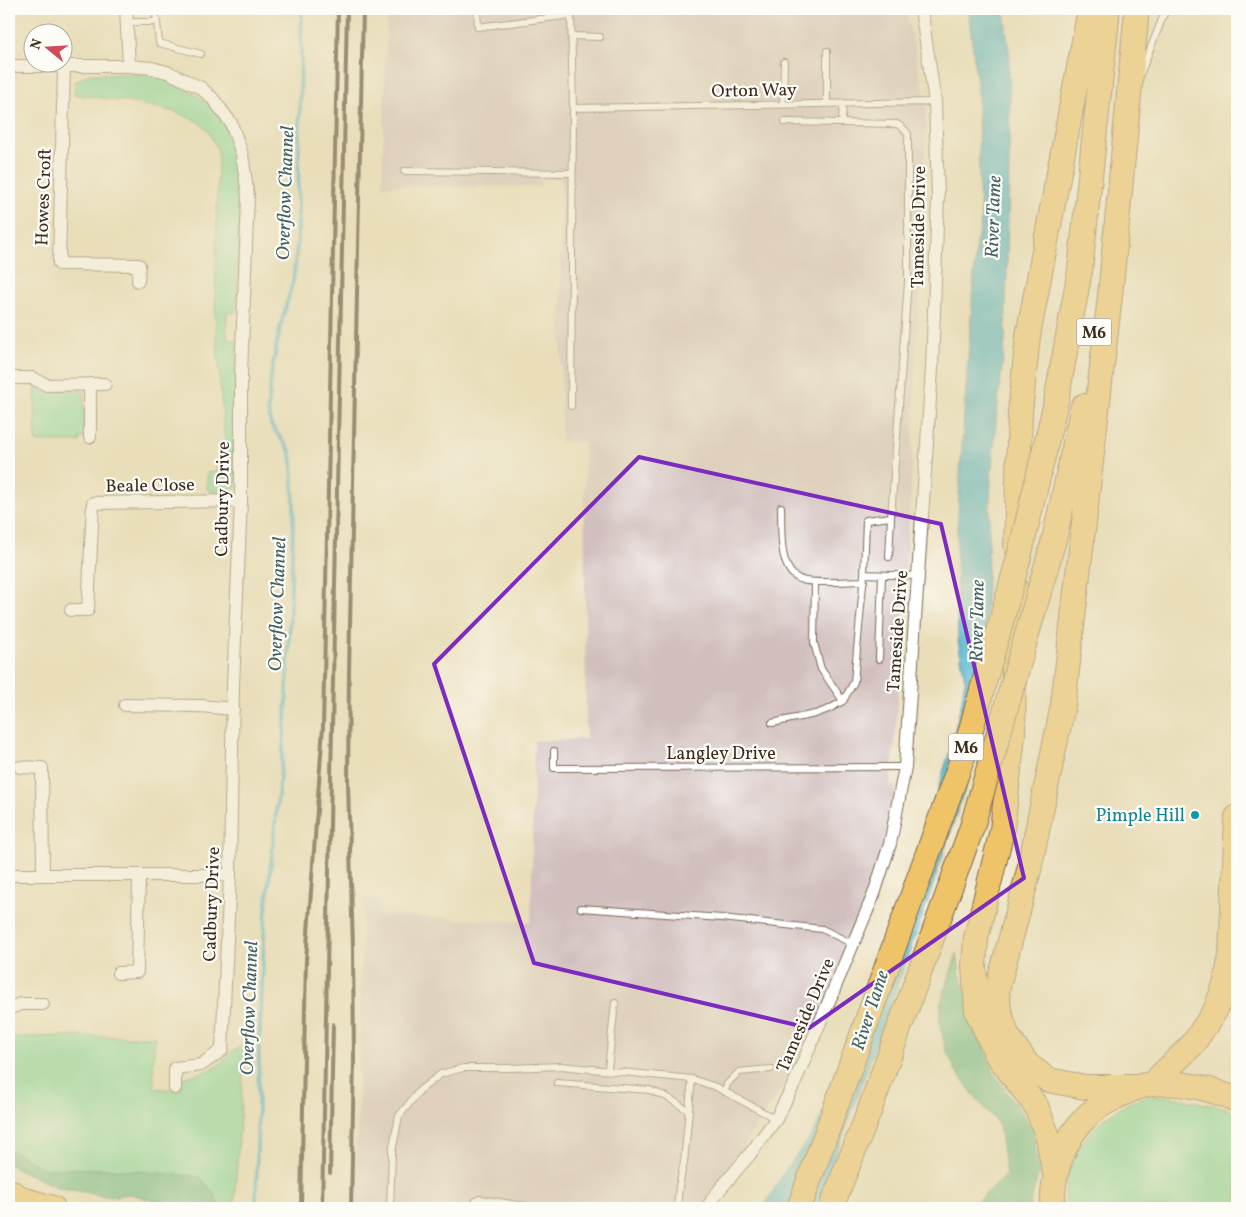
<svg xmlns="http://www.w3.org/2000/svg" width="1246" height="1217" font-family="Vollkorn,serif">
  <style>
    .industrial { fill: #d1bfbe }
    .green { fill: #80d99e; stroke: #5e825e }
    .forest { fill: #68b985; stroke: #527252 }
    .water { fill: #4ab1c9; stroke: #426e74 }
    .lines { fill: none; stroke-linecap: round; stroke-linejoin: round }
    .stream { stroke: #4ab1c9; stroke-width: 4 }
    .lane-casing { stroke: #786955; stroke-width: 8 }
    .street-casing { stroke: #786955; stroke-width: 14 }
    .highway-casing { stroke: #786955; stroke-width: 26 }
    .lane { stroke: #fff; stroke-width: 6 }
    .street { stroke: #fff; stroke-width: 12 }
    .highway { stroke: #efc469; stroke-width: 24 }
    .rail { stroke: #3b2a1e; stroke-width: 4 }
    .highway-bridge-casing { stroke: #786955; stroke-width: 26; stroke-linecap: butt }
    .highway-bridge { stroke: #efc469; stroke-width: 24 }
    .marked { fill: none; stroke: #7b2cbf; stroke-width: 4; stroke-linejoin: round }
    .culture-dot { fill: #0f9aa8; stroke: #fdfcf7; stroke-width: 2 }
    .labels { text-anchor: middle; stroke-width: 4.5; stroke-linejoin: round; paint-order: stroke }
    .shield { fill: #fdfcf7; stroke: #75695f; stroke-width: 1 }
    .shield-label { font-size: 16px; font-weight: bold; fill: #3b2a1e }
    .street-label { font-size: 18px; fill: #3b2a1e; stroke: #fdfcf7 }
    .culture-label { font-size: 18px; fill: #0d838f; stroke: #fdfcf7; text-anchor: end }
    .water-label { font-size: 19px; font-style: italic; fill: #416062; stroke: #fdfcf7 }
  </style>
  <rect width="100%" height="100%" fill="#fdfcf7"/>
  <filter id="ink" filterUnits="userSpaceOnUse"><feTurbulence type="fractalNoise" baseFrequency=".02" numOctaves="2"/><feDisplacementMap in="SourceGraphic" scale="10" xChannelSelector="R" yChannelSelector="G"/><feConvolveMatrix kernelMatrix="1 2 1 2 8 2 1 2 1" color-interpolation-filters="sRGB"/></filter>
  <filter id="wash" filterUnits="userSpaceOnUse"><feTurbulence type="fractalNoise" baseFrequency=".0096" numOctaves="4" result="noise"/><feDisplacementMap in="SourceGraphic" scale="20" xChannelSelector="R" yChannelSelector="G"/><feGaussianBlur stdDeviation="1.12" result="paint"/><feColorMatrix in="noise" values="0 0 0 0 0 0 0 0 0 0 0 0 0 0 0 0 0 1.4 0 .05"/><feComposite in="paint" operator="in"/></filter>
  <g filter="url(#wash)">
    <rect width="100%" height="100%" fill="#eadeba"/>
    <path class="industrial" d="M387 9H906L927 106 911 486 895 740 890 786H896L885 852 803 1055 703 1208H355L363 897 378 899 381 915 531 922 534 741 586 739 584 442H561V179L541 180V187L382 186Z"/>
    <path class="green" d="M90 74H148L166 76 167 80 194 93 219 114 228 131 238 161 240 215 244 220 239 227 236 312H227V340H237L233 472 237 475 236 488C225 493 218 494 207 489V473L215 471 225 447 215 318 218 152C214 143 210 131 202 125 178 106 105 99 74 94L76 81Z
      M35 387 45 391 79 389 84 391V438H79L80 442H36Z
      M63 1036 155 1037 153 1065 154 1088 180 1090 183 1078 213 1069 223 1062 227 1055 245 1044 234 1208H220L214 1194 199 1177 114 1169H44L9 1149V1037Z
      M1171 1097 1226 1108 1237 1114V1208H1066C1061 1182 1075 1150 1092 1130 1100 1119 1127 1103 1140 1098 1149 1095 1161 1097 1171 1097Z"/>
    <path class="forest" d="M957 953 960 974 994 1073 1033 1129 1039 1172 1029 1208H970L1006 1175 999 1125 973 1094 956 1071 946 1050 939 1022 941 1002Z
      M9 1149 44 1169H114L200 1177 214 1194 220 1208H172L151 1200 130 1194 110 1197 56 1187 9 1165Z"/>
    <path class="water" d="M968 9H1004L1009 53 1010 112 1007 275 1005 343 997 412 991 478 986 604 985 699 966 785 926 906 817 1208H763L786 1169 812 1134 840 1076 920 845 950 750 962 700 965 680 958 641 956 558 960 473 976 243 980 228 981 212 979 194 978 92Z"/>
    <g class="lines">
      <path class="stream" d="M256 1208 259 1047 265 921 286 718 294 505 292 462 290 451 271 425 268 410 271 375 280 328 293 281 298 239V198L302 9"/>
    </g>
  </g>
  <g filter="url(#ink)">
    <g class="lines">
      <defs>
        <path id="lane" d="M155 9 157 22
          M477 9 478 27 571 15 573 108 571 406
          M127 22H157L159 43 201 54
          M571 36 600 37
          M827 51V103
          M1140 75 1166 9
          M843 103 842 123 897 124 903 128 908 134V282L891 517 866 520 864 574
          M783 104 784 62
          M573 108 935 102
          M785 122 842 123
          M404 171 572 173
          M781 507C782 529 777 572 802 580 813 584 850 581 864 581
          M889 557 891 517
          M815 582 814 643 821 669 843 701
          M879 659 882 575
          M772 723 815 714 829 709 843 701 854 682 864 574 918 576
          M554 751V768L905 767
          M581 908 722 918 822 929 853 944
          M608 1069 615 1003
          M557 1083 649 1090 667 1097 689 1111
          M725 1092 727 1084 739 1072 771 1069
          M390 1208 392 1152 399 1116 420 1090 441 1074 463 1068H510L561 1066 692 1079 716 1087 776 1119
          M473 1208 475 1202 479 1199 539 1208
          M677 1208 679 1186 684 1162 692 1079"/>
        <path id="street" d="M126 9 129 66
          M9 66H129L152 68 170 73 201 88 213 99 231 123 242 154 248 196 241 374V501L233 685 230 875 222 1050 201 1065 175 1068V1088
          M64 66 59 264 139 265 138 281
          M9 378H32L47 385 105 384
          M90 384V437
          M71 610H88L93 503 241 501
          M125 705 200 706 233 709
          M20 767 42 768 43 875
          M9 875H230
          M118 973 137 972 139 876
          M9 1009 20 1004H43
          M707 1208 716 1194 750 1154 776 1119 795 1082 874 894 890 844 905 767 932 369 938 196 935 102 921 9"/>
        <path id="highway" d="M1080 270 1108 9
          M1055 536 1083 406
          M1016 546 1020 413 1028 336 1090 9
          M1015 587 1013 736 1002 830 976 938 974 966 977 1011 997 1055 1036 1106 1047 1134 1055 1174
          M1152 1084 1193 1044 1215 1011 1226 982 1231 955 1237 817
          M1136 1087H1085L1048 1080 1027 1064 1007 1035 999 1010 997 990 1029 870 1063 705 1110 296 1137 9
          M9 1191 25 1200 53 1208
          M1053 1208C1051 1175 1064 1138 1088 1115 1097 1106 1109 1101 1120 1095 1130 1090 1140 1085 1152 1084 1181 1081 1211 1089 1237 1100"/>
      </defs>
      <use href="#lane" class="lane-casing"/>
      <use href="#street" class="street-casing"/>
      <use href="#highway" class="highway-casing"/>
      <use href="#lane" class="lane"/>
      <use href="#street" class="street"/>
      <use href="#highway" class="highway"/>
      <path class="rail" d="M330 1173 333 1024
        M301 1208 306 960 323 727 338 9
        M322 1208 347 9
        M351 1208 354 1059 353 948 348 784 349 672 363 9"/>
      <defs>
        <path id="highway-bridge" d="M799 1208 965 751 1019 557 1056 402 1080 270
          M831 1208 869 1112 972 827 1055 536"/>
      </defs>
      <use href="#highway-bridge" class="highway-bridge-casing"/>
      <use href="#highway-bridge" class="highway-bridge"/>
    </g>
  </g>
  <path d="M0 0H1246V1217H0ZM639 457 941 524 1024 878 809 1028 534 963 434 664Z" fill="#eadeba" fill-opacity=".55" fill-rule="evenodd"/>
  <path class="marked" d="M639 457 941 524 1024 878 809 1028 534 963 434 664Z"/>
  <circle class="culture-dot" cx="1195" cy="815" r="5"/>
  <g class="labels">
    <g class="shield">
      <rect x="1076.5" y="318.5" width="35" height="27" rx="4"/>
      <rect x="948.5" y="733.5" width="35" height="27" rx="4"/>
    </g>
    <g class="shield-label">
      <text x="1094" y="338">M6</text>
      <text x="966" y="753">M6</text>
    </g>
    <g class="street-label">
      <text transform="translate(754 90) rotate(-1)" y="6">Orton Way</text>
      <text transform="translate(43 197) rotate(-88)" y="6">Howes Croft</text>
      <text transform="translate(918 227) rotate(-89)" y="6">Tameside Drive</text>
      <text transform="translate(150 485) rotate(-1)" y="6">Beale Close</text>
      <text transform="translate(222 499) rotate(-89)" y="6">Cadbury Drive</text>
      <text transform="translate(897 631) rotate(-86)" y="6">Tameside Drive</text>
      <text x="721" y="759">Langley Drive</text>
      <text transform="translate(211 904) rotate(-88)" y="6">Cadbury Drive</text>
      <text transform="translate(805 1015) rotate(-67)" y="6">Tameside Drive</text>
    </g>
    <g class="culture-label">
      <text x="1185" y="821">Pimple Hill</text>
    </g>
    <g class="water-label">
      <text transform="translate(284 193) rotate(-88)" y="7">Overflow Channel</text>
      <text transform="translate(992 217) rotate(-88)" y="7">River Tame</text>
      <text transform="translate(276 604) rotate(-88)" y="7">Overflow Channel</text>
      <text transform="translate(976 621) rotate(-89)" y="7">River Tame</text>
      <text transform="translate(248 1008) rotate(-88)" y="7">Overflow Channel</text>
      <text transform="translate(869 1010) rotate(-72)" y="7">River Tame</text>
    </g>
  </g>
  <rect width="1246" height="1217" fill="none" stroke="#fdfcf7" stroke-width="30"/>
  <g transform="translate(48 48) rotate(288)"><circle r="24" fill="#fdfcf7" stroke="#afa8a0"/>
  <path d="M0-4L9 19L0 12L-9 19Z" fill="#d1495b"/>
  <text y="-8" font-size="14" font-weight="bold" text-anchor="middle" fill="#3b2a1e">N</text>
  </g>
</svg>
